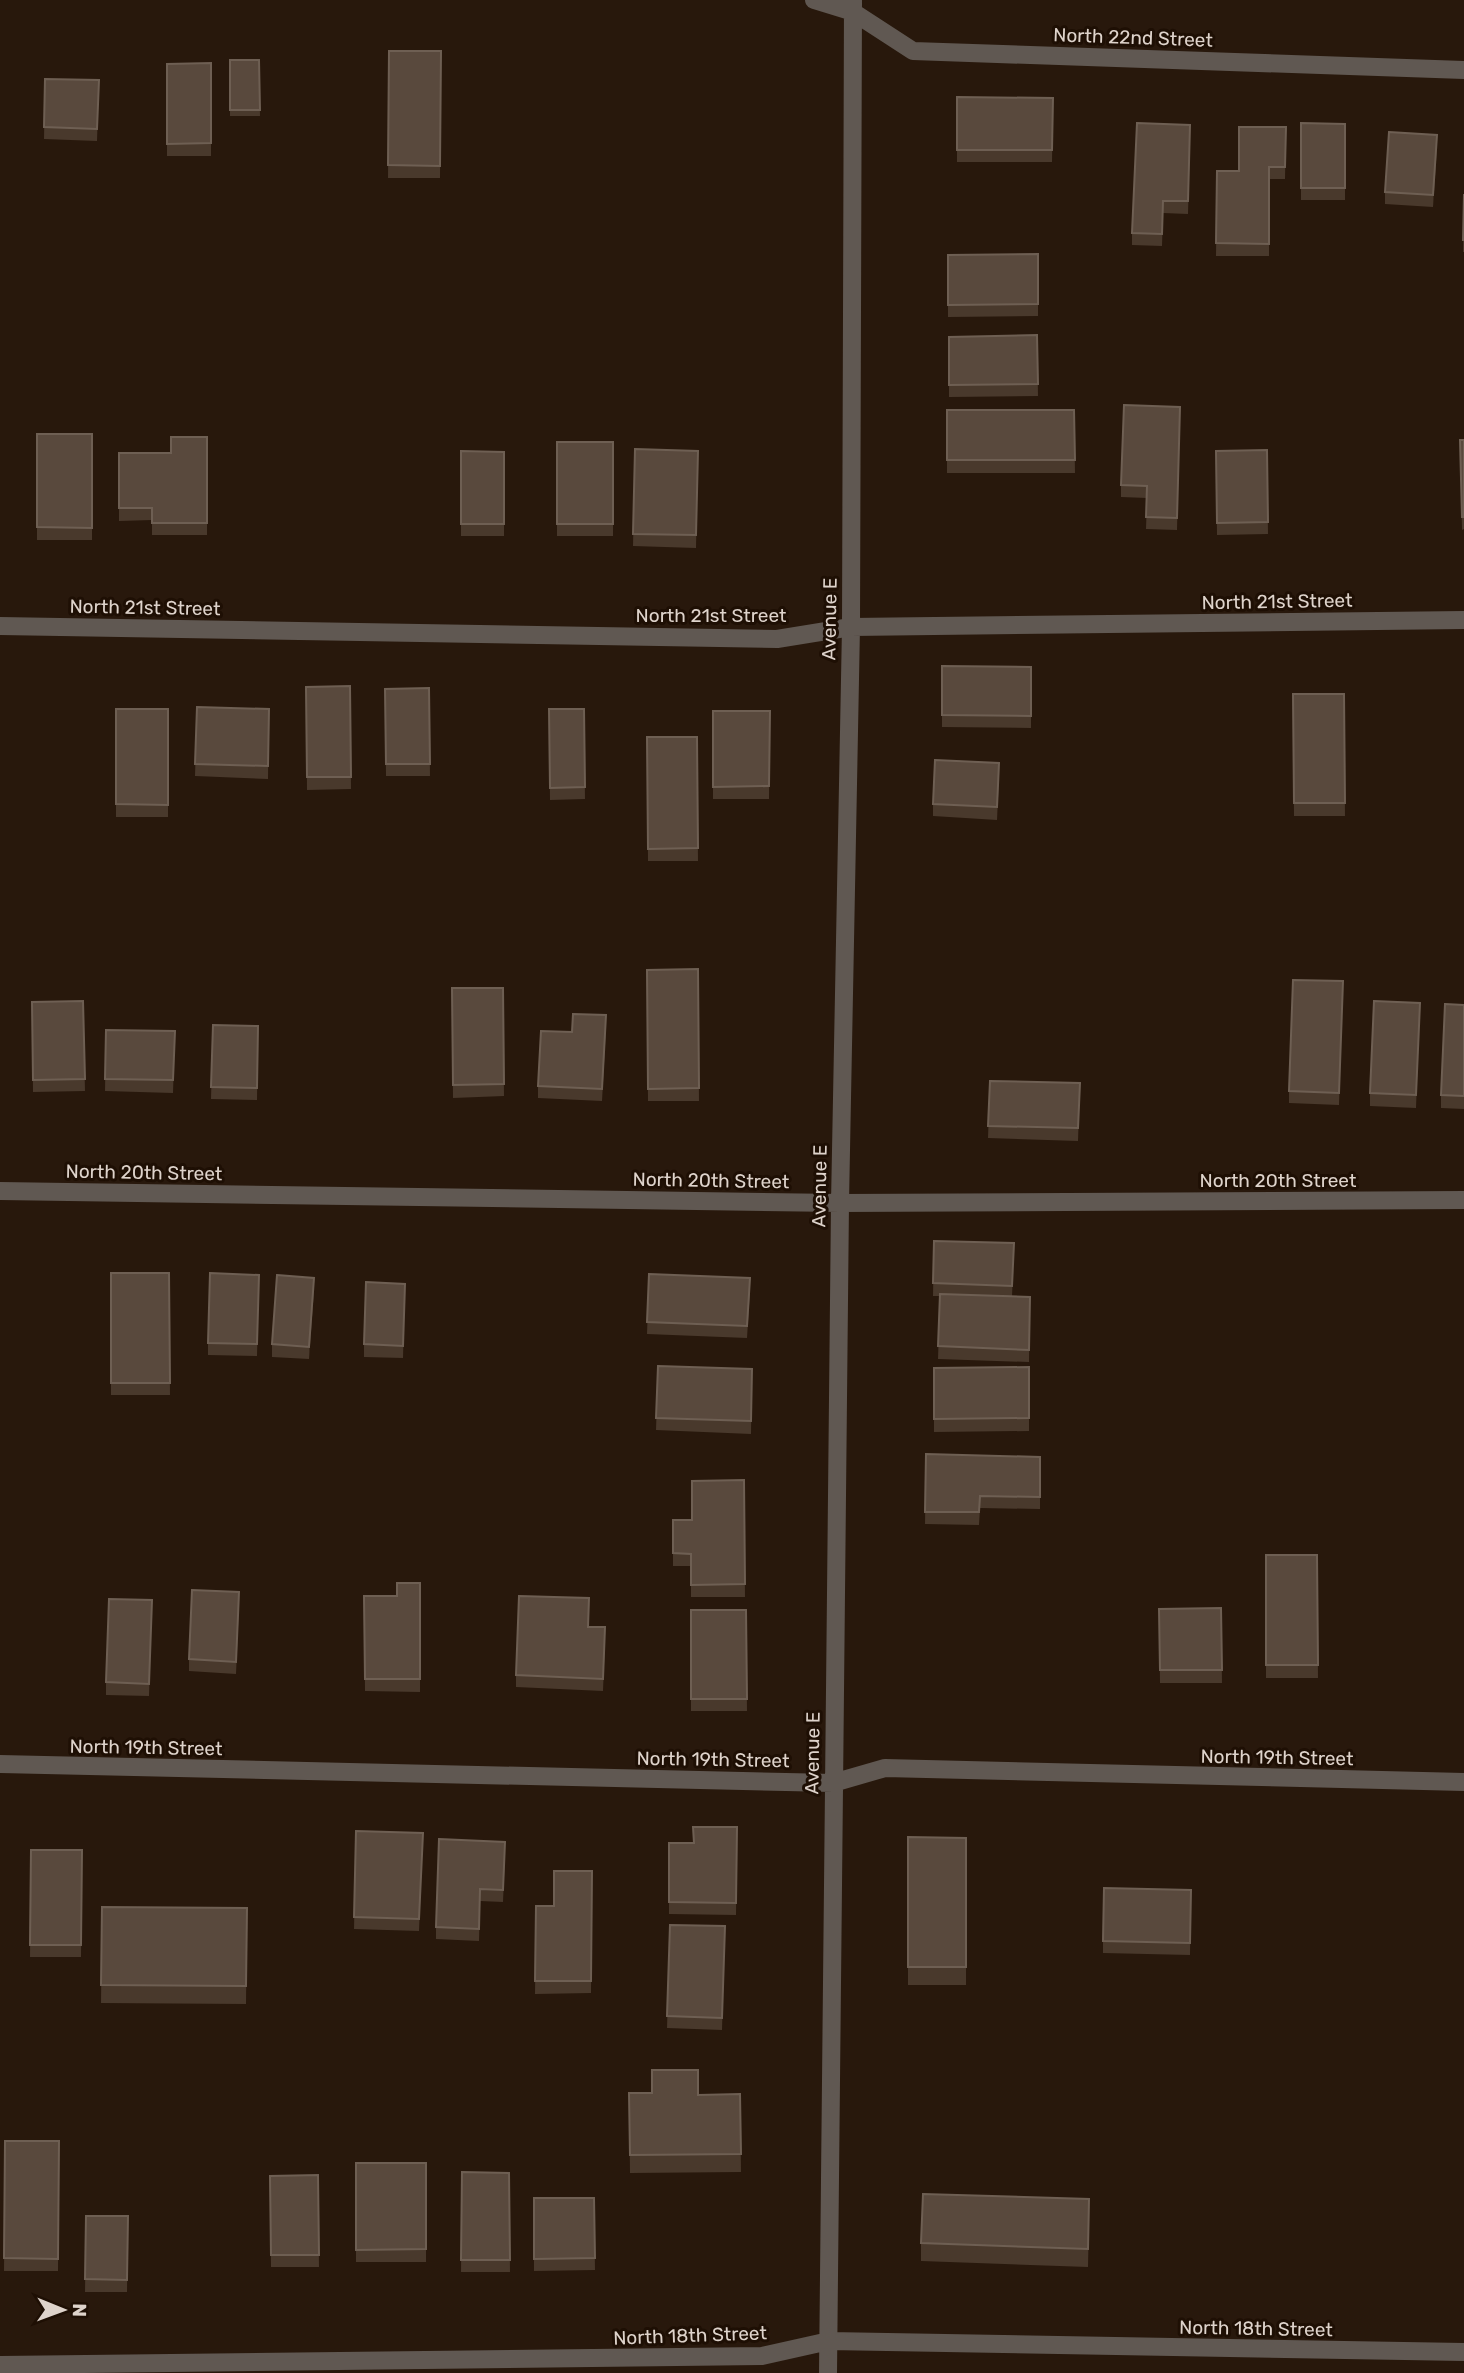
<svg xmlns="http://www.w3.org/2000/svg" width="1464" height="2373" font-family="Rubik,sans-serif">
  <style>
    .lines { fill: none; stroke-linecap: round; stroke-linejoin: round }
    .street { stroke: #605852; stroke-width: 18 }
    .wall { fill: #49392c }
    .shaded-wall { fill: #352518 }
    .building { fill: #59493d; stroke: #6e5f53; stroke-width: 2 }
    .labels { text-anchor: middle; stroke-width: 6; stroke-linejoin: round; paint-order: stroke }
    .street-label { font-size: 19px; fill: #ded3cb; stroke: #1e0f04 }
  </style>
  <rect width="100%" height="100%" fill="#28180c"/>
  <g class="lines">
    <path class="street" d="M814 0 853 12 913 51 1464 70
      M0 626 777 639 851 627 1464 620
      M0 1191 840 1203 1464 1200
      M0 1764 833 1783 885 1768 1464 1782
      M0 2365 762 2356 829 2341 1464 2352
      M828 2373 840 1203 851 627 853 0"/>
  </g>
  <path class="wall" d="M389 51H441L440 178H388Z
    M230 60H259L260 116H230Z
    M211 63V156H167V64Z
    M45 79 99 80 97 141 44 139Z
    M957 97 1053 98 1052 162H957Z
    M1301 123 1345 124V200H1301Z
    M1286 127 1285 179H1269V256H1216L1217 171H1239Z
    M1190 137 1188 214 1163 213 1162 246 1132 245V233Z
    M1437 147 1433 207 1385 204V192Z
    M1464 194V252H1463Z
    M1038 254V316L948 317V255Z
    M1037 335 1038 396 949 397V337Z
    M1180 407 1177 530 1146 529 1147 498 1121 497V485Z
    M947 410H1074L1075 473H947Z
    M37 434H92V540H37Z
    M207 437V535H152V520L119 521V453H171Z
    M1460 440H1464V529L1462 530Z
    M557 442H613V536H557Z
    M635 449 698 451 696 548 633 546Z
    M1267 450 1268 534 1217 535 1216 451Z
    M461 451 504 452V536H461Z
    M942 666 1031 667V728L942 727Z
    M350 686 351 789 307 790 306 687Z
    M429 688 430 776H386L385 689Z
    M1293 694H1344L1345 816H1294Z
    M197 707 269 709 268 779 195 776Z
    M116 709H168V817H116Z
    M549 709H584L585 799 550 800Z
    M713 711H770L769 799H713Z
    M647 737H697L698 861H648Z
    M999 776 997 820 933 816V804Z
    M698 969 699 1101H648L647 970Z
    M1343 981 1339 1105 1289 1103V1091Z
    M452 988H503L504 1096 453 1098Z
    M83 1001 85 1091 33 1092 32 1002Z
    M1420 1003 1416 1108 1370 1106V1093Z
    M1464 1005V1109L1441 1108V1095Z
    M213 1025 258 1026 257 1100 211 1099Z
    M606 1028 602 1101 538 1098V1086L572 1032Z
    M106 1030 175 1031 173 1093 105 1091Z
    M990 1081 1080 1083 1078 1141 988 1138Z
    M934 1241 1014 1243 1012 1297H1030L1029 1362 938 1359 940 1296H933Z
    M111 1273H169L170 1395H111Z
    M649 1274 750 1290 747 1338 647 1334Z
    M259 1275 257 1356 208 1355V1343Z
    M405 1284 403 1358 364 1357V1344Z
    M314 1290 309 1359 272 1357V1344Z
    M658 1366 752 1369 751 1434 656 1430Z
    M1029 1367V1431L934 1432V1368Z
    M926 1454 1040 1457V1509L980 1508 979 1525 925 1524Z
    M744 1480 745 1597H691V1566H673V1520H692Z
    M1266 1555H1317L1318 1678H1266Z
    M420 1583V1692L365 1691 364 1596H397Z
    M152 1600 149 1696 106 1695V1682Z
    M239 1604 236 1674 189 1671V1659Z
    M1221 1608 1222 1683H1160L1159 1609Z
    M691 1610H746L747 1711H691Z
    M588 1627 605 1640 603 1691 516 1687V1675Z
    M737 1827 736 1915 669 1914V1843H693Z
    M356 1831 423 1833 419 1931 354 1929Z
    M908 1837 966 1838V1985H908Z
    M31 1850H82L81 1957H30Z
    M505 1854 503 1902 480 1901 479 1941 436 1939V1927Z
    M592 1871 591 1993 535 1994 536 1906H554Z
    M1191 1890 1190 1955 1103 1953V1941Z
    M102 1907 247 1908 246 2004 101 2003Z
    M670 1925 725 1926 722 2030 667 2028Z
    M629 2093 698 2095 740 2094 741 2172 630 2173Z
    M5 2141H59L58 2271H4Z
    M356 2163H426V2262H356Z
    M462 2172 509 2173 510 2272H461Z
    M318 2175 319 2267H271L270 2176Z
    M534 2198H594L595 2270 534 2271Z
    M86 2216H128L127 2292H85Z
    M1089 2217 1088 2267 921 2261V2243Z"/>
  <path class="shaded-wall" d="M1437 135V147L1433 207V195Z
    M314 1278V1290L309 1359V1347Z"/>
  <path class="building" d="M389 51H441L440 166 388 165Z
    M230 60H259L260 110H230Z
    M211 63V143L167 144V64Z
    M45 79 99 80 97 129 44 127Z
    M957 97 1053 98 1052 150H957Z
    M1137 123 1190 125 1188 201H1163L1162 234 1132 233Z
    M1301 123 1345 124V188H1301Z
    M1239 127H1286L1285 167H1269V244L1216 243 1217 171H1239Z
    M1389 132 1437 135 1433 195 1385 192Z
    M1464 194V240H1463Z
    M1038 254V304L948 305V255Z
    M1037 335 1038 384 949 385V337Z
    M1124 405 1180 407 1177 518 1146 517 1147 486 1121 485Z
    M947 410H1074L1075 460H947Z
    M37 434H92V528L37 527Z
    M171 437H207V523H152V508H119V453H171Z
    M1460 440H1464V517H1462Z
    M557 442H613V524H557Z
    M635 449 698 451 696 535 633 534Z
    M1267 450 1268 522 1217 523 1216 451Z
    M461 451 504 452V524H461Z
    M942 666 1031 667V716L942 715Z
    M350 686 351 777H307L306 687Z
    M429 688 430 764H386L385 689Z
    M1293 694H1344L1345 803H1294Z
    M197 707 269 709 268 766 195 764Z
    M116 709H168V805L116 804Z
    M549 709H584L585 787 550 788Z
    M713 711H770L769 786 713 787Z
    M647 737H697L698 848 648 849Z
    M935 760 999 763 997 807 933 804Z
    M698 969 699 1088 648 1089 647 970Z
    M1293 980 1343 981 1339 1093 1289 1091Z
    M452 988H503L504 1084 453 1085Z
    M83 1001 85 1079 33 1080 32 1002Z
    M1374 1001 1420 1003 1416 1095 1370 1093Z
    M1445 1004 1464 1005V1096L1441 1095Z
    M573 1014 606 1015 602 1089 538 1086 541 1031 572 1032Z
    M213 1025 258 1026 257 1088 211 1087Z
    M106 1030 175 1031 173 1080 105 1079Z
    M990 1081 1080 1083 1078 1128 988 1126Z
    M934 1241 1014 1243 1012 1286 933 1283Z
    M111 1273H169L170 1383H111Z
    M210 1273 259 1275 257 1344 208 1343Z
    M649 1274 750 1278 747 1326 647 1322Z
    M277 1275 314 1278 309 1347 272 1344Z
    M366 1282 405 1284 403 1346 364 1344Z
    M940 1294 1030 1297 1029 1350 938 1346Z
    M658 1366 752 1369 751 1421 656 1418Z
    M1029 1367V1418L934 1419V1368Z
    M926 1454 1040 1457V1497L980 1496 979 1512H925Z
    M744 1480 745 1584 691 1585V1554L673 1553V1520H692V1481Z
    M1266 1555H1317L1318 1665H1266Z
    M397 1583H420V1679H365L364 1596H397Z
    M192 1590 239 1592 236 1662 189 1659Z
    M519 1596 589 1598 588 1627H605L603 1679 516 1675Z
    M109 1599 152 1600 149 1684 106 1682Z
    M1221 1608 1222 1670H1160L1159 1609Z
    M691 1610H746L747 1699H691Z
    M693 1827H737L736 1903 669 1902V1843H694Z
    M356 1831 423 1833 419 1919 354 1917Z
    M908 1837 966 1838V1967H908Z
    M439 1839 505 1842 503 1890 480 1889 479 1929 436 1927Z
    M31 1850H82L81 1945H30Z
    M554 1871H592L591 1981H535L536 1906H554Z
    M1104 1888 1191 1890 1190 1943 1103 1941Z
    M102 1907 247 1908 246 1986 101 1985Z
    M670 1925 725 1926 722 2018 667 2016Z
    M652 2070H698V2095L740 2094 741 2154 630 2155 629 2093H652Z
    M5 2141H59L58 2259 4 2258Z
    M356 2163H426V2249L356 2250Z
    M462 2172 509 2173 510 2260H461Z
    M318 2175 319 2255H271L270 2176Z
    M923 2194 1089 2199 1088 2249 921 2243Z
    M534 2198H594L595 2258 534 2259Z
    M86 2216H128L127 2280 85 2279Z"/>
  <g class="labels">
    <g class="street-label">
      <text transform="translate(1133 37) rotate(2)" y="7">North 22nd Street</text>
      <text transform="translate(1277 601) rotate(-1)" y="7">North 21st Street</text>
      <text transform="translate(145 607) rotate(1)" y="7">North 21st Street</text>
      <text x="711" y="622">North 21st Street</text>
      <text transform="translate(829 619) rotate(-89)" y="7">Avenue E</text>
      <text transform="translate(144 1172) rotate(1)" y="7">North 20th Street</text>
      <text transform="translate(711 1180) rotate(1)" y="7">North 20th Street</text>
      <text x="1278" y="1187">North 20th Street</text>
      <text transform="translate(819 1186) rotate(-89)" y="7">Avenue E</text>
      <text transform="translate(146 1747) rotate(1)" y="7">North 19th Street</text>
      <text transform="translate(812 1753) rotate(-89)" y="7">Avenue E</text>
      <text transform="translate(1277 1757) rotate(1)" y="7">North 19th Street</text>
      <text transform="translate(713 1759) rotate(1)" y="7">North 19th Street</text>
      <text transform="translate(1256 2328) rotate(1)" y="7">North 18th Street</text>
      <text transform="translate(690 2335) rotate(-2)" y="7">North 18th Street</text>
    </g>
  </g>
  <g transform="translate(63 2310) rotate(91)" stroke="#1e0f04" stroke-width="5" paint-order="stroke">
  <path d="M0-5L12 26L0 18L-12 26Z" fill="#ded3cb"/>
  <text y="-10" font-size="19" font-weight="bold" text-anchor="middle" fill="#ded3cb">N</text>
  </g>
</svg>
